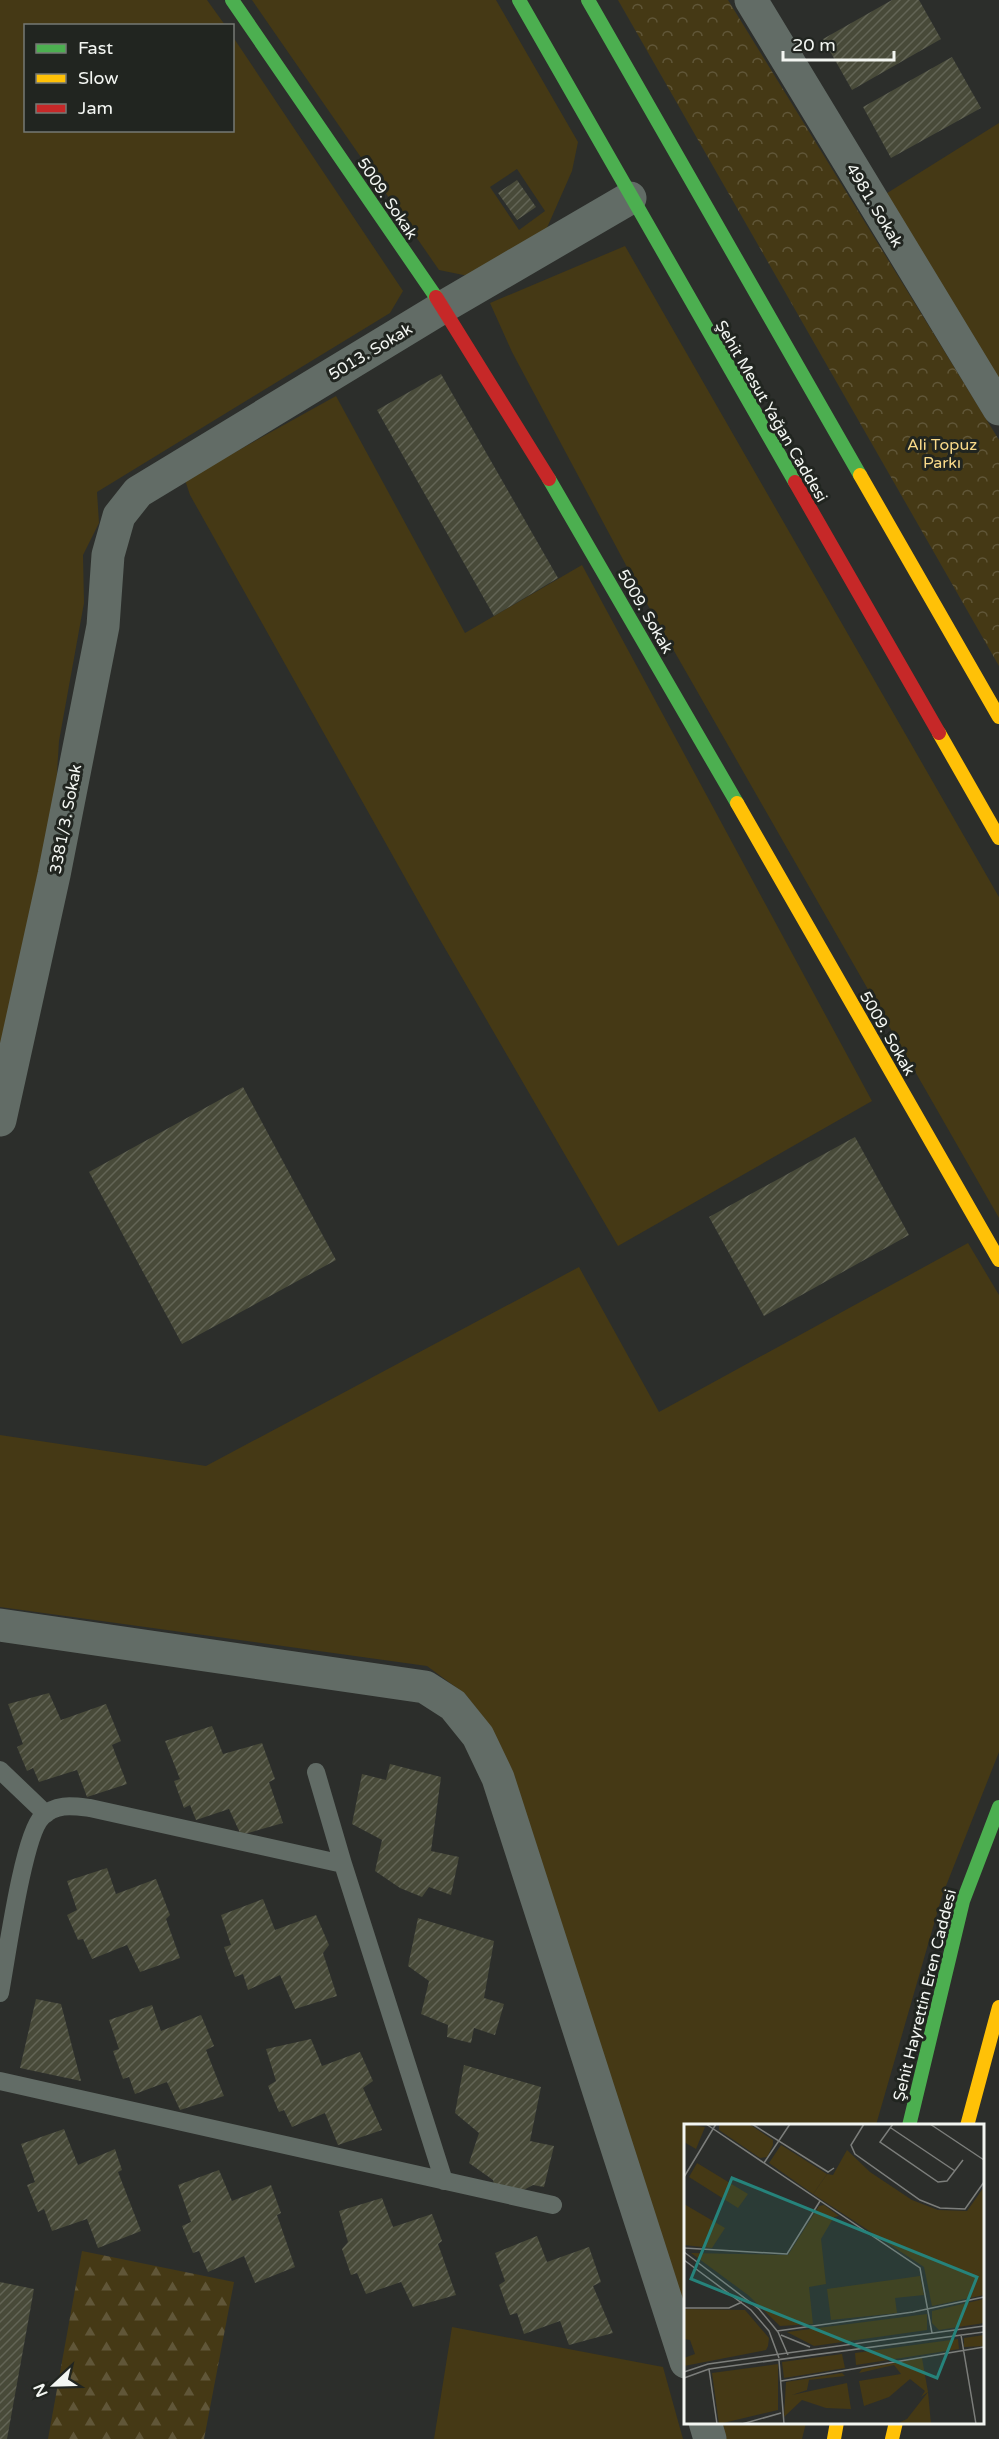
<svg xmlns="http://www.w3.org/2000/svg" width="999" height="2439" font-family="'Varela Round',sans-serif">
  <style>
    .green { fill: #453915; fill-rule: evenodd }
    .forest { fill: url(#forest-firs) }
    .park { fill: url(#park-crowns) }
    .building { fill: url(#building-hatch) }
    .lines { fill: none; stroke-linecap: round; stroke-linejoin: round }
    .lane { stroke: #626c66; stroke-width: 18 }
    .street { stroke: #626c66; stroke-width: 33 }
    .fast { stroke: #4caf50; stroke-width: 14 }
    .slow { stroke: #ffc107; stroke-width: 14 }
    .jam { stroke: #c62828; stroke-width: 14 }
    .labels { text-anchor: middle; stroke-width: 6; stroke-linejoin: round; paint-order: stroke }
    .street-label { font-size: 16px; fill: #f3f6f2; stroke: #212520 }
    .park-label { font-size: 16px; fill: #f9da89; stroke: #212520 }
    .inset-road { fill: none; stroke: #7c7e7b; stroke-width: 1.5 }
    .view { fill: #26837b; fill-opacity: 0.15; stroke: #26837b; stroke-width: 3 }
    .inset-edge { fill: none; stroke: #f3f6f2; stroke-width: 3 }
  </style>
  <defs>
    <pattern id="forest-firs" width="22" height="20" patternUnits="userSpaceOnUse" patternTransform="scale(1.5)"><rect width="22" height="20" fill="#453915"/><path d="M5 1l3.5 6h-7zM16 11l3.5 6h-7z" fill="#605638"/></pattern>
    <pattern id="park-crowns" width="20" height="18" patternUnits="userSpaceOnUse" patternTransform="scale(1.5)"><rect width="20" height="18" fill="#453915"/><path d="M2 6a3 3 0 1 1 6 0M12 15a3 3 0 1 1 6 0" fill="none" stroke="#605638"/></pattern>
    <pattern id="building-hatch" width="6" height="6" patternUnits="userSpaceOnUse" patternTransform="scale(1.5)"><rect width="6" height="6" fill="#484a39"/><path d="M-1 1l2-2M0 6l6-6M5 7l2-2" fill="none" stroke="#636556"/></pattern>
  </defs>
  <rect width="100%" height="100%" fill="#2c2e2b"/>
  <path class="green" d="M0 0H207L225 25 26 26V130H232L233 37 403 291 390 313 97 492 99 523 83 555 84 603 59 741 56 790 0 1061Z
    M252 0H496L578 142 572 171 546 230 473 277 439 270ZM517 169 545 211 519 230 490 187Z
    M999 123V392L884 195Z
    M625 246 999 897V1218L642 595 512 352 490 303Z
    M336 396 465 633 582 565 872 1101 618 1246 439 938 190 495 185 480Z
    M968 1243 999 1295V1752L942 1896 876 2125 686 2126 685 2320 484 1718 465 1694 427 1666 0 1607V1435L206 1466 579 1267 659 1412Z
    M452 2327 663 2367 683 2439H434Z
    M718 2423H806L802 2439H724Z"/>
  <path class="forest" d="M82 2251 234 2282 204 2439H48Z"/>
  <path class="park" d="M618 0H728L999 440V666Z"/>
  <path class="building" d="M892 0H919L941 39 852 90 823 39Z
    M952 57 981 108 891 158 863 107Z
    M517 180 536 207 517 220 498 193Z
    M441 374 558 578 494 616 377 410Z
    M243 1087 336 1260 182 1344 89 1172Z
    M855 1137 909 1235 764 1316 709 1217Z
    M49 1693 61 1720 106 1704 121 1741 112 1745 127 1784 87 1797 77 1770 39 1782 33 1768 27 1771 17 1747 23 1744 8 1704Z
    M212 1726 223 1754 262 1743 275 1779 269 1782 283 1823 241 1835 229 1809 196 1820 190 1805 184 1808 174 1781 180 1779 165 1741Z
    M390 1764 441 1777 431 1851 459 1857 451 1895 429 1887 422 1897 400 1888 375 1871 382 1840 352 1824 362 1774 386 1780Z
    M107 1868 116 1894 156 1879 170 1915 166 1919 180 1958 140 1972 127 1945 92 1959 83 1939 78 1940 67 1915 77 1910 67 1881Z
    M263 1899 275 1930 316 1915 329 1945 323 1953 337 1996 295 2009 280 1975 248 1990 243 1974 235 1977 224 1947 231 1945 221 1915Z
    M418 1918 494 1941 484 1998 504 2004 495 2035 474 2028 471 2043 447 2037 448 2025 421 2014 429 1981 408 1966Z
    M36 1999 61 2004 81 2081 20 2068Z
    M152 2005 161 2031 201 2015 214 2046 206 2050 224 2096 180 2110 167 2082 135 2094 129 2077 123 2079 113 2051 119 2049 109 2020Z
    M311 2039 322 2066 360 2052 373 2081 363 2088 382 2130 338 2145 325 2113 292 2127 284 2110 279 2112 268 2086 276 2081 266 2049Z
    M464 2065 541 2087 530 2141 554 2146 544 2187 533 2185 518 2193 494 2184 493 2180 469 2163 479 2133 455 2113Z
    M64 2129 78 2165 115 2149 122 2170 118 2172 141 2231 98 2248 87 2219 52 2231 44 2209 38 2212 27 2185 35 2182 21 2144Z
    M219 2170 232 2201 271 2185 281 2213 277 2215 295 2267 255 2283 244 2256 208 2272 199 2251 193 2253 182 2226 191 2222 178 2185Z
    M382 2198 393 2227 432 2214 442 2241 438 2244 456 2295 413 2307 401 2282 366 2294 357 2273 351 2275 342 2249 348 2242 339 2211Z
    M537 2236 547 2262 589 2247 601 2282 593 2286 613 2333 569 2345 560 2321 524 2334 517 2313 510 2315 499 2285 505 2281 495 2253Z
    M0 2282 34 2289 7 2439H0Z"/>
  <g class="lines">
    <path class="lane" d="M0 1770 46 1814
      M316 1772 343 1864
      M0 1993C6 1962 23 1835 42 1817 56 1803 73 1806 90 1808L343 1864 444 2181
      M0 2081 553 2205"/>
    <path class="street" d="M751 0 999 409
      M0 1120 54 875 103 626 108 555 119 516 138 492 443 307 630 198
      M0 1625 425 1687 453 1705 478 1736 498 1778 686 2362
      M705 2422 710 2439"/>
    <path class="fast" d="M232 0 436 297
      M519 0 795 482
      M588 0 860 475
      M549 479 737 803
      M909 2126 963 1901 999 1807"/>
    <path class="slow" d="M860 475 999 717
      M939 733 999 838
      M737 803 999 1260
      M967 2126 999 2007
      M834 2439 837 2422
      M892 2439 896 2422"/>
    <path class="jam" d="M436 297 549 479
      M795 482 939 733"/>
  </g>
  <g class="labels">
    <g class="street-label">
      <text transform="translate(388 198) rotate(56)" y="6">5009. Sokak</text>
      <text transform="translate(875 205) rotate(59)" y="6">4981. Sokak</text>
      <text transform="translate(370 351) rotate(-31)" y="6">5013. Sokak</text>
      <text transform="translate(772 411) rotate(60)" y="6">Şehit Mesut Yağan Caddesi</text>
      <text transform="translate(646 611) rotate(60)" y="6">5009. Sokak</text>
      <text transform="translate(65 819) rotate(-79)" y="6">3381/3. Sokak</text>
      <text transform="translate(888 1033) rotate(60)" y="6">5009. Sokak</text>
      <text transform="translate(924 1995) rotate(-76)" y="6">Şehit Hayrettin Eren Caddesi</text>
    </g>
    <g class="park-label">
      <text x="942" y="450">Ali Topuz<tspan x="942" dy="18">Parkı</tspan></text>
    </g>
  </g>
  <g transform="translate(684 2124)">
    <rect width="300" height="300" fill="#2c2e2b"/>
    <path d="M0 0 21 3 12 25 0 18ZM163 26 186 48 228 76 254 86 283 87 300 63V171L248 182 240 143 129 70 143 50 149 51ZM0 80 41 104 28 124 0 121ZM140 81 155 92 150 93 137 115 142 160 125 163 129 200 96 202 64 171 7 129 104 131 135 82ZM236 152 240 171 211 174 213 189 147 196 143 165ZM300 175V199L255 206 248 199V187ZM0 185 61 186 85 214 84 222 82 226 0 242V234L11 230 6 216 0 215ZM243 190V206L130 222 103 208ZM238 234 244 268 237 273 241 267 226 255 205 273 180 282 175 257 217 250 210 241 175 249 178 245ZM94 240V286L35 300 28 249ZM158 249 161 252 125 256 123 266 108 271 163 259 167 285 142 284 118 276 100 293 102 258Z" fill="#453915"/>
    <path d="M13 39 64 70 54 84 5 53ZM244 268 247 300H212L223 295Z" fill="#453915"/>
    <path d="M35 0H65L89 16V21L83 33 76 34 35 6ZM97 21 143 50 129 70 85 39ZM300 211V222L280 223V214ZM274 215 275 225 172 241 171 229ZM158 230 161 244 100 254 98 238Z" fill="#453915"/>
    <path class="inset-road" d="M22 0 236 144 248 209M68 0 144 48 150 44M180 0 167 21 171 30 236 76 256 84 281 85 300 58M209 0 196 18 254 58 263 57 279 36M246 0 300 36M207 4 271 47M80 39 106 0M0 53 32 0M0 124 103 130 136 77M0 128 75 185 94 208 104 231M0 136 67 186 85 207 95 234M0 184H45L58 178M93 207 229 188 300 173M97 211 126 223M277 211 292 300M95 236 100 300M25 245 33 300M0 248 24 240 300 202M0 254 25 245 300 208M97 257 300 223M58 300 97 289"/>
    <path class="view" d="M48 54 293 153 253 254 7 155Z"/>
    <rect width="300" height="300" class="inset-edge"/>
  </g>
  <rect x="24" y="24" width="210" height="108" fill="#212520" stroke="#757974" stroke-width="1.5"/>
  <rect x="36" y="44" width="30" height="9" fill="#4caf50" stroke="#757974" stroke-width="1.5"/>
  <text x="78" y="54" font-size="18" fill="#f3f6f2">Fast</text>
  <rect x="36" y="74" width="30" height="9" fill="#ffc107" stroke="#757974" stroke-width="1.5"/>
  <text x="78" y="84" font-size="18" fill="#f3f6f2">Slow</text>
  <rect x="36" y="104" width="30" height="9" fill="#c62828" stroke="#757974" stroke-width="1.5"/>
  <text x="78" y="114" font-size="18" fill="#f3f6f2">Jam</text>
  <g transform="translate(54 2385) rotate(248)" stroke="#212520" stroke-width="4.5" paint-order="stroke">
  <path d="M0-4.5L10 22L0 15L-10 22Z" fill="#f3f6f2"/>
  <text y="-9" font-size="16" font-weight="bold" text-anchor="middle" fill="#f3f6f2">N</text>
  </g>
  <path d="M783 51v9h111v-9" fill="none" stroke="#f3f6f2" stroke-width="3"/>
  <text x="792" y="51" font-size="18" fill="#f3f6f2" stroke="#212520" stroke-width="4.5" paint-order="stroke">20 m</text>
</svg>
